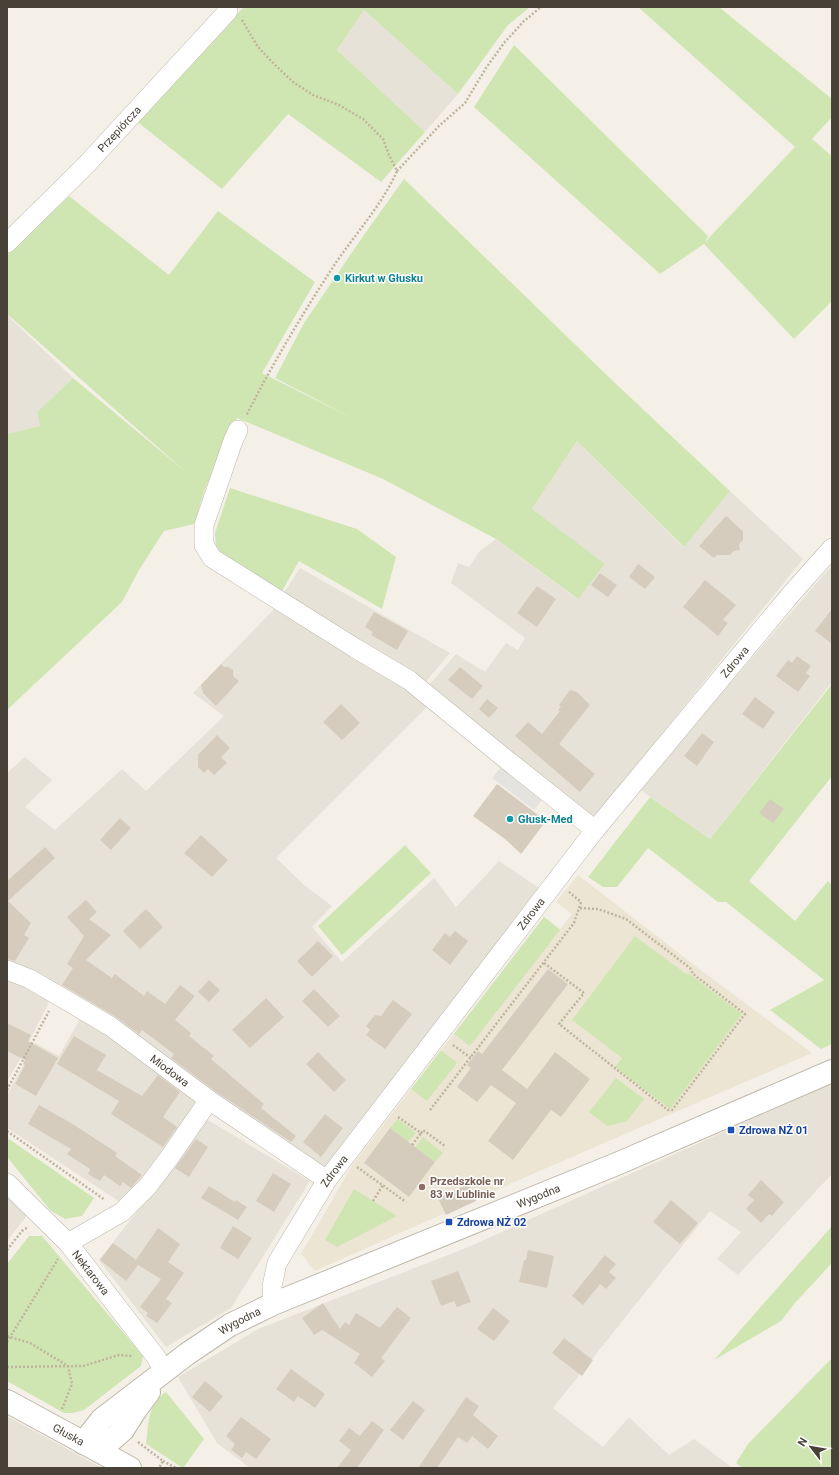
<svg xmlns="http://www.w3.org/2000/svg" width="839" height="1475" font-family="Roboto,sans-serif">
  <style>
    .residential { fill: #e7e2d7 }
    .education { fill: #ece5d3 }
    .green { fill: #cfe6b3 }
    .parking { fill: #e5e3e0 }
    .building { fill: #d5ccbe }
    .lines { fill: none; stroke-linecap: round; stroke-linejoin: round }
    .minor-casing { stroke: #bfb8ab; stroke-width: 20 }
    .tertiary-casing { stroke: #bfb8ab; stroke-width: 24 }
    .path { stroke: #c0b49d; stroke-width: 2.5; stroke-dasharray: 2 2; stroke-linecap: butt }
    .minor { stroke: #fff; stroke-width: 19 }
    .tertiary { stroke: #fff; stroke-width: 22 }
    .culture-dot { fill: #0f9aa8; stroke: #fff; stroke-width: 1.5 }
    .transit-dot { fill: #1a4fb4; stroke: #fff; stroke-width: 1.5 }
    .education-dot { fill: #8d6e63; stroke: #fff; stroke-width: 1.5 }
    .labels { text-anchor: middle; stroke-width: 3; stroke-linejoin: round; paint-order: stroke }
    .street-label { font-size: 11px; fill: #474137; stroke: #fff }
    .culture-label { font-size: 11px; font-weight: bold; fill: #0d838f; stroke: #fff; text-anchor: start }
    .transit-label { font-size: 11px; font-weight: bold; fill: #164399; stroke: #fff; text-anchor: start }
    .education-label { font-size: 11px; font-weight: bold; fill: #785e54; stroke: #fff; text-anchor: start }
  </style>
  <rect width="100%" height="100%" fill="#f4f0e8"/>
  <path class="residential" d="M364 10 458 94 425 132 337 50Z
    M7 315 73 378 37 412 40 426 7 434Z
    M577 441 683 547 730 491 803 559 593 819 428 686 456 654 485 672 506 643 518 650 525 638 451 583 458 563 469 567 479 552 496 539 577 599 604 565 532 509Z
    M832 565V682L710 839 639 789Z
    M300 568 450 653 417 692 431 703 276 858 304 885 332 906 312 927 342 962 434 878 456 907 499 861 539 888 324 1169 7 966V773L25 757 52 780 25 807 55 830 122 769 146 791 224 716 193 693 273 610Z
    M7 979 16 982 49 1000 48 1004 22 1056 7 1081Z
    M81 1017 139 1054 152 1069 197 1102 133 1190 120 1202 7 1128V1095L35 1043 59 1056Z
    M832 1083V1174L738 1275 717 1259 741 1232 710 1211 553 1408 603 1447 629 1417 669 1455 694 1439 730 1466 728 1468H250L217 1443 178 1377 258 1329 466 1248Z
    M208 1120 310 1181 231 1308 166 1347 99 1260 172 1167 199 1123Z
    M7 1193 29 1213 7 1241Z
    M7 1416 102 1468H7Z"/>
  <path class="education" d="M578 875 702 971 812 1053 512 1183 315 1271 301 1254 353 1164 544 917 560 929 572 914 556 902Z"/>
  <path class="green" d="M244 7H530L508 25 458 94 364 10 337 50 425 132 381 182 288 114 222 189 135 120Z
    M638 7H719L832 99V117L812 139 832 156V301L794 339 704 244 660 274 474 107 514 45 708 236 705 242 795 147Z
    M404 179 615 383 730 491 684 547 577 441 532 509 605 564 578 599 496 539 383 479 237 418 205 489 194 524 164 531 139 570 122 602 7 710V434L40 426 37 412 73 378 187 473 7 314V255L69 196 169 275 218 211 315 282 262 373 356 420 275 378 304 323 366 232Z
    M230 488 357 529 396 557 382 609 299 561 281 593 240 567 216 548 215 533Z
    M832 684V776L749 881 795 921 828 881 832 885V1044L821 1049 770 1010 824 980 726 902H718L648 848 617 887H603L588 877 650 797 710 839Z
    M405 845 431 873 342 955 318 926Z
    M544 917 560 930 470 1046 454 1034Z
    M635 936 686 974 688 973 742 1014 670 1109 615 1067 622 1058 572 1020Z
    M441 1050 457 1063 427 1101 411 1089Z
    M616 1078 644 1099 627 1121 607 1126 589 1112Z
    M398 1119 416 1133 408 1142 390 1128Z
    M423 1137 443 1153 435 1162 415 1148Z
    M9 1139 94 1198 82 1216 65 1219 50 1210 7 1157V1142Z
    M354 1189 397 1216 337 1247 325 1240Z
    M832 1226V1263L794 1304 781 1321 714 1360Z
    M29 1236H42L143 1356 141 1366 84 1410 73 1413H64L7 1381V1264Z
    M832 1358V1468H743L736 1463 748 1444Z
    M166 1392 204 1439 183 1468 146 1444C149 1423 147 1405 166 1392Z"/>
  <path class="parking" d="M501 767 543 799 534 810 492 778Z"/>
  <path class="building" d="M726 516 743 531V540L739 544 740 550 734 551 730 555H717L714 558 699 546Z
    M638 564 655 577 645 589 629 577Z
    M600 573 617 585 608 597 591 585Z
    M705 580 736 605 723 620 728 623 718 636 683 607Z
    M537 586 556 599 537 627 517 613Z
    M832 609V644L815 631Z
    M374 612 408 631 397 650 371 635 373 632 365 627Z
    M797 656 811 666 806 673 810 676 798 692 776 676 788 660 792 663Z
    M221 664 224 667H228L233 670V676L239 681 216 706 203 693 201 685Z
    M460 667 483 686 472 699 448 680Z
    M570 690 577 692 590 705 559 744 595 774 580 792 515 736 528 722 542 734 560 711 558 710 561 707 559 705Z
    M755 697 775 712 763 729 742 714Z
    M487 699 498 708 489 718 479 709Z
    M341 704 360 723 342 740 323 722Z
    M702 733 714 742 697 766 684 756Z
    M217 735 230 748 221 757 227 763 214 775 208 769 204 773 198 767V755Z
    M497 784 546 821 521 854 505 839 473 816Z
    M770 799 784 809 773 823 759 813Z
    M120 818 131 828 111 850 100 840Z
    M201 835 228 860 212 877 184 853Z
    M45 847 55 858 8 901 31 923 24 935 29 938 15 961 7 959V881Z
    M86 900 97 912 89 919 111 935 86 960 112 978 115 974 144 996 147 991 165 1004 180 985 195 996 175 1020 191 1033 189 1036 214 1056 211 1059 264 1104 261 1108 296 1136 291 1142 215 1091 171 1058 174 1054 142 1030 139 1034 116 1017 62 985 73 968 67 964 84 936 67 917Z
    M146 909 163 927 140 949 123 931Z
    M455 931 468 941 450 965 432 950 445 933 450 937Z
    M318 941 333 956 312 977 297 961Z
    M548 969 568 984 502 1070 527 1089 555 1052 590 1079 561 1117 551 1110 513 1160 488 1141 516 1103 491 1085 477 1102 457 1087 471 1068 467 1065 478 1051 482 1054Z
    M209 980 220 990 209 1002 198 992Z
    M314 989 340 1016 328 1027 302 1001Z
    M266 998 284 1017 250 1048 232 1030Z
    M393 1000 412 1014 385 1049 366 1035 370 1030 366 1026 375 1015 381 1016Z
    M7 1023 31 1035 28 1041 58 1058 36 1096 15 1084 25 1065 23 1064 25 1060 7 1051Z
    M74 1036 106 1055 97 1070 142 1096 158 1075 180 1092 163 1117 177 1127 163 1147 111 1114 119 1101 57 1064Z
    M318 1052 346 1080 334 1092 306 1064Z
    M39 1105 71 1123 117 1153 115 1156 142 1175 131 1188 123 1182 120 1186 104 1175 100 1181 88 1174 90 1169 67 1154 71 1149 28 1124Z
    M325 1114 343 1128 321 1157 303 1142Z
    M390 1128 435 1162 409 1197 364 1163Z
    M196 1139 208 1147 189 1177 175 1168Z
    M273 1173 291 1184 274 1212 256 1201Z
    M761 1180 784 1202 772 1216 769 1214 761 1223 746 1209 754 1200 748 1195Z
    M469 1184 476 1201 446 1215 438 1198Z
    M209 1186 235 1202 236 1200 247 1207 238 1220 201 1198Z
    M671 1200 698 1223 680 1244 653 1222Z
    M233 1226 252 1238 238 1259 220 1248Z
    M158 1228 180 1244 168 1262 184 1273 166 1299 172 1303 157 1323 146 1316 148 1313 140 1307 161 1279 138 1265 126 1281 100 1260 113 1243 136 1260Z
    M528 1250 554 1256 547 1288 519 1282 524 1260H526Z
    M605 1255 616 1264 609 1272 616 1278 606 1289 600 1284 583 1305 572 1296Z
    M458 1271 471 1302 457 1307 454 1301 441 1306 431 1281Z
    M323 1303 340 1329 345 1322 349 1325 356 1313 380 1328 397 1307 411 1318 381 1358 385 1361 372 1377 354 1363 360 1354 322 1330 314 1335 302 1318Z
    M493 1308 510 1321 494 1341 477 1329Z
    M564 1338 593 1360 582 1376 552 1353Z
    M291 1369 325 1394 315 1408 298 1396 294 1402 276 1389Z
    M205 1381 223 1396 210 1412 192 1397Z
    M466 1397 479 1406 473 1415 498 1436 488 1449 472 1436 467 1443 458 1437 437 1468H418Z
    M413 1401 425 1410 403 1440 390 1430Z
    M241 1417 271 1439 256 1459 246 1452 242 1458 231 1450 235 1444 226 1436Z
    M372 1421 384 1430 357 1468H337L351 1450 339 1441 349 1428 360 1436Z"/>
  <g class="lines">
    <defs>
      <g id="minor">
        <path id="s1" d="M7 243 86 165 228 11"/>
        <path d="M238 430 233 441 204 525V545L212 558 355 648 409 680 502 756 595 830"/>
        <path id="s2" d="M7 970 30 979 110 1026 209 1100 327 1180"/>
        <path id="s3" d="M7 1183 68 1243 156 1357 164 1372"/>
        <path d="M68 1243 122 1212 148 1186 169 1158 209 1100"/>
        <path id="s4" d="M273 1304 272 1286 277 1263 327 1180 595 830 792 593 832 548"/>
      </g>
      <g id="tertiary">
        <path id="s5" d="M7 1401 130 1468"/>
        <path id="s6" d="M83 1443 102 1419 187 1354 230 1325 273 1304 619 1163 832 1071"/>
        <path d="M99 1451 123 1430 135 1411 149 1392"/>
      </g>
    </defs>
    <use href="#minor" class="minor-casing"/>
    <use href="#tertiary" class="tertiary-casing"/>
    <path class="path" d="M242 20 258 47 272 62 293 82 313 95 339 105 363 119 383 139 389 155 397 171C382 205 356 233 335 264 303 313 273 363 246 416
      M397 171 439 126 465 103 486 68 504 43 524 21 541 7
      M544 963 584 993 559 1024 668 1110H672L745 1014 693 974 690 968 626 919 598 909 579 908
      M453 1045 471 1058
      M7 1090 49 1011
      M430 1110 574 923 581 902 569 892
      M398 1117 421 1133 423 1130 445 1146
      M7 1131 105 1200
      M412 1145 421 1133
      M357 1167 406 1202
      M373 1201 383 1185
      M7 1250 22 1231 28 1227
      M7 1336 30 1343 68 1366 72 1384 62 1409
      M7 1342 58 1259
      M7 1367 83 1366 119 1355 132 1356
      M138 1442 163 1461 159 1468
      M163 1461 176 1468"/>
    <use href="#minor" class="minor"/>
    <use href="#tertiary" class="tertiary"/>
  </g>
  <g class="culture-dot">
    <circle cx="337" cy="278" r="4"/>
    <circle cx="510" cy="819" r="4"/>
  </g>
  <g class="transit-dot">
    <rect x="727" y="1126" width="8" height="8" rx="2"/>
    <rect x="445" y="1218" width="8" height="8" rx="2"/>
  </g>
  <circle class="education-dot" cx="422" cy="1187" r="4"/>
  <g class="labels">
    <g class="street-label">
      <text dy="4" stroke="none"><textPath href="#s1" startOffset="160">Przepiórcza</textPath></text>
      <text dy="4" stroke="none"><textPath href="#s4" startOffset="798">Zdrowa</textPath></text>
      <text dy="4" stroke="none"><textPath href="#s4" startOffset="474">Zdrowa</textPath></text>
      <text dy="4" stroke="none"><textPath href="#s2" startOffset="192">Miodowa</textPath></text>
      <text dy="4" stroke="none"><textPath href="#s4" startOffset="150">Zdrowa</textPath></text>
      <text dy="4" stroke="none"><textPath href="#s6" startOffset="524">Wygodna</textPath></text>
      <text dy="4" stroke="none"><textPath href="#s3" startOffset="123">Nektarowa</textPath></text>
      <text dy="4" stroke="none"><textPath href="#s6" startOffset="200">Wygodna</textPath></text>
      <text dy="4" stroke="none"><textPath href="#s5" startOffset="70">Głuska</textPath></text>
    </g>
    <g class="culture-label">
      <text x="345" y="282">Kirkut w Głusku</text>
      <text x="518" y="823">Głusk-Med</text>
    </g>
    <g class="transit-label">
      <text x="739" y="1134">Zdrowa NŻ 01</text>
      <text x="457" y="1226">Zdrowa NŻ 02</text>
    </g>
    <g class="education-label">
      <text x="430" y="1185">Przedszkole nr<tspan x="430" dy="13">83 w Lublinie</tspan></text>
    </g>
  </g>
  <rect width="839" height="1475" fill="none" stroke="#474137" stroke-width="16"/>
  <g transform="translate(811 1447) rotate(301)" stroke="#ffffff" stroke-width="3" paint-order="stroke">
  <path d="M0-3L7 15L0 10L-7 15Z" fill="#474137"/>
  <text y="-6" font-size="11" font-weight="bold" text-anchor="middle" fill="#474137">N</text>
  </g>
</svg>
